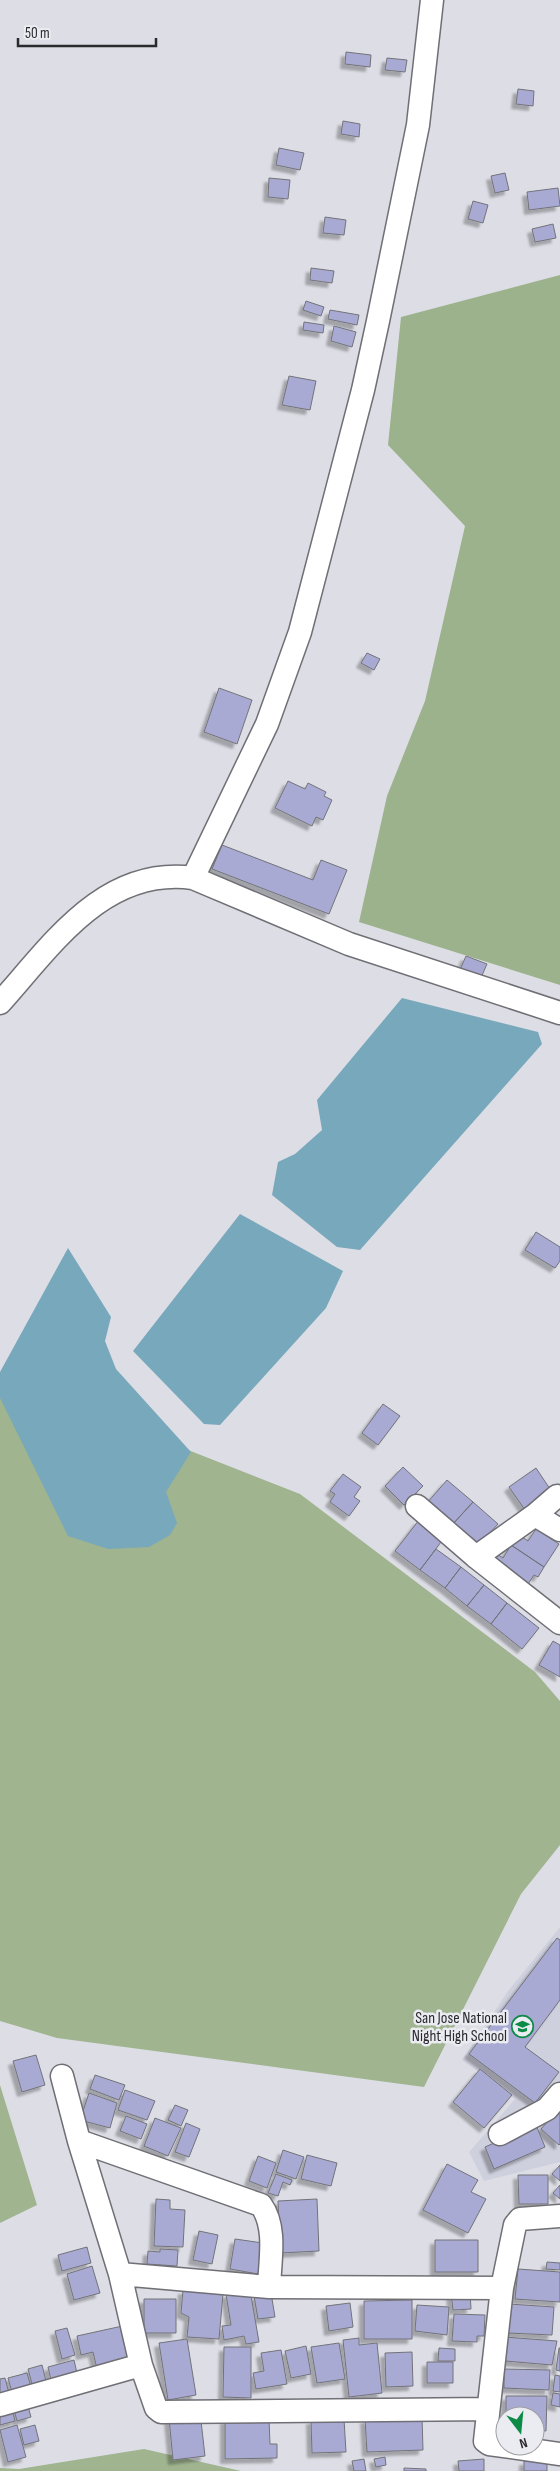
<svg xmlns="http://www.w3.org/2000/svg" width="560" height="2471" font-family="'Sofia Sans Condensed',sans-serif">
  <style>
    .built { fill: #cfd0de }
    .green { fill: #9fb48f }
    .forest { fill: #9cb28c }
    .water { fill: #78a8bb }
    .building { fill: #a9aad3; stroke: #727379; filter: url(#shadow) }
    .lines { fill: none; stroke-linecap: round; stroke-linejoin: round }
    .minor-casing { stroke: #6f6f75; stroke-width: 25 }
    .minor { stroke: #fff; stroke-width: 22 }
    .labels { text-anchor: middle; stroke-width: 5; stroke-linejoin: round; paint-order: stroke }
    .poi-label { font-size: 16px; fill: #2a2a2d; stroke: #ebebf2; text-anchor: end }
  </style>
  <defs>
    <filter id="shadow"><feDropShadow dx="-4.5" dy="4.5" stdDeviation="1" flood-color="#0004"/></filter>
  </defs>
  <rect width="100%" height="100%" fill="#dddee5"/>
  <path class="built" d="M560 1927V2162L484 2181 469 2152 515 2099 462 2060 508 1991Z"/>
  <path class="green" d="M0 1376 300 1494 535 1672 560 1701V1845L521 1894 424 2087 57 2038 0 2021Z
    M0 2085 37 2205 0 2223Z
    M144 2449 241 2471H0V2468L19 2469Z"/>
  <path class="forest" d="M560 275V985L359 922 387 796 425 701 465 526 388 445 401 317Z"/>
  <path class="water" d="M402 998 538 1032 542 1044 360 1250 337 1247 272 1195 278 1162 295 1154 322 1130 317 1100Z
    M240 1214 343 1271 326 1308 220 1425 204 1424 133 1351Z
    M68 1248 111 1317 105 1341 116 1369 191 1452 166 1492 177 1523 170 1535 149 1547 108 1549 68 1536 0 1398V1372Z"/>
  <path class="building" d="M346 52 371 55 370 67 345 64Z
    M387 58 407 60 405 72 385 70Z
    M518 89 534 91 533 106 516 104Z
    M343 121 360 124 359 137 341 134Z
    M279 148 304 153 300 170 276 165Z
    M505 173 509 190 495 193 491 176Z
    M269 178 290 180 288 199 268 197Z
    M558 188 560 206 529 210 527 192Z
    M473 201 488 205 483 223 468 219Z
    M325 217 346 220 344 235 323 233Z
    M553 224 556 238 535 242 532 229Z
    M311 268 334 271 332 283 310 280Z
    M306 301 324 307 321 316 303 310Z
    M330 310 359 315 357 325 328 319Z
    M304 322 324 325 323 333 303 330Z
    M334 326 356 332 352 347 331 341Z
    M289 376 316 381 310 410 282 405Z
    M367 653 380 659 374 670 361 663Z
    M219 688 252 700 237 744 204 732Z
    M288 781 305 789 308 783 326 792 324 796 332 800 323 820 316 817 312 826 275 808Z
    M222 845 313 880 321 860 347 870 329 914 212 869Z
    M466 956 487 964 480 980 459 972Z
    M536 1232 560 1247V1261L555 1268 525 1250Z
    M383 1404 400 1416 378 1445 362 1433Z
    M403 1467 423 1486 404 1505 385 1486Z
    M536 1468 552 1492 525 1510 509 1487Z
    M343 1474 361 1487 354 1497 360 1501 349 1516 330 1502 335 1494 330 1491Z
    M447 1480 473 1502 452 1525 427 1503Z
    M473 1502 498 1524 477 1547 452 1525Z
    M419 1520 444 1538 420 1570 395 1551Z
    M536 1529 559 1544 544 1567 511 1545 518 1534 528 1541Z
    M511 1545 544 1567 538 1577 534 1575 526 1587 490 1565 497 1554 503 1558Z
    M436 1549 461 1567 445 1588 420 1570Z
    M461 1567 484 1585 467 1606 445 1588Z
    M484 1585 507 1603 491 1624 467 1606Z
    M507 1603 539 1628 522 1649 491 1624Z
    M553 1641 560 1645V1677L539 1665Z
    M557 1938 560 1940V2000L525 2047 559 2072 535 2103 469 2054Z
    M36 2055 45 2085 22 2092 13 2061Z
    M480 2069 512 2095 484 2128 453 2102Z
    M95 2075 125 2085 119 2100 90 2089Z
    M125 2090 155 2101 147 2120 118 2110Z
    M89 2093 117 2103 110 2128 80 2120Z
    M175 2105 188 2110 181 2126 168 2120Z
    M560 2108V2144L559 2145 541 2129Z
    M126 2116 147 2124 141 2139 120 2131Z
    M155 2118 181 2128 168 2156 144 2146Z
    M186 2123 200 2129 189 2157 175 2152Z
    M536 2125 545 2147 494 2169 485 2147Z
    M283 2150 304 2157 296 2179 276 2172Z
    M307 2155 337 2163 331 2186 301 2179Z
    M258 2156 276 2163 267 2188 249 2181Z
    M447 2164 478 2180 471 2192 486 2199 468 2233 423 2210Z
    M560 2165V2181L552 2174Z
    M276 2174 292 2180 290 2185 283 2182 278 2196 268 2193Z
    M518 2175H548V2204H519Z
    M560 2185V2199L553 2193Z
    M156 2199 170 2200V2209L185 2210 183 2247 154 2246Z
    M317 2199 319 2251 280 2253 278 2201Z
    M199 2231 218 2235 212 2264 193 2260Z
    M235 2239 263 2243 258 2274 230 2269Z
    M435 2240H478V2272H435Z
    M87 2247 91 2263 62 2271 58 2255Z
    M160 2249 178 2250 177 2266 147 2264 148 2251 160 2252Z
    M547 2262 560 2263V2270L546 2269Z
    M92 2266 100 2293 74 2300 67 2274Z
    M518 2269 560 2272V2302L515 2299Z
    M183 2290 223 2294 219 2339 187 2337 189 2317 181 2313Z
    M250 2290 259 2342 246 2344 244 2336 224 2340 222 2326 231 2325 226 2294Z
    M470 2292 471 2309 453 2310 451 2293Z
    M271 2293 275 2317 258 2319 254 2296Z
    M144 2299H176V2333H144Z
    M412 2300V2339H364V2301Z
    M350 2303 353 2327 329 2331 326 2306Z
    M509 2304 554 2307 552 2335 508 2333Z
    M417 2305 449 2307 447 2335 415 2331Z
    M454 2314 485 2315 484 2336H477V2342L452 2341Z
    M127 2325 135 2360 97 2369 93 2352 81 2355 77 2336Z
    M67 2328 75 2355 62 2359 55 2331Z
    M504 2337 557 2341 552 2365 505 2361Z
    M359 2338V2345L377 2343 382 2393 349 2397 343 2340Z
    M187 2339 196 2395 168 2400 159 2343Z
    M339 2343 345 2379 317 2383 311 2347Z
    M306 2346 311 2374 291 2378 285 2351Z
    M224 2347H251V2398L223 2397Z
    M439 2348 455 2349V2361H438Z
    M559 2348H560V2371L556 2370Z
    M281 2350 287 2384 256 2389 253 2373 264 2371 261 2353Z
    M412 2352 413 2386 386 2387 385 2353Z
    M74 2360 77 2373 51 2380 48 2367Z
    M427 2362H453V2383H427Z
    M42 2365 46 2381 32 2384 28 2369Z
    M504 2369 550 2370 549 2390 504 2388Z
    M27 2373 31 2387 12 2392 8 2378Z
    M555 2375 560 2376V2392L553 2391Z
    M5 2378 9 2393 0 2395V2379Z
    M553 2393 560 2394V2407L551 2405Z
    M506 2396H547L546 2431 535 2430V2416H506Z
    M27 2403 31 2417 17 2421 13 2406Z
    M11 2405 15 2421 0 2425V2409Z
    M422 2417 423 2450 367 2452 365 2419Z
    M169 2418 201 2421 205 2456 173 2460Z
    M225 2419H269L270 2444H277V2458L225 2459Z
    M344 2419 346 2452 312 2453 311 2420Z
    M17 2425 26 2457 8 2462 0 2430Z
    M35 2425 39 2441 24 2445 20 2429Z
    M385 2457 386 2465 376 2467 374 2459Z
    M364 2459 366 2471H354L352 2461Z
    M484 2459V2471H459L458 2461Z
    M524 2461H547V2471H524Z
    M404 2468 426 2469V2471H404Z"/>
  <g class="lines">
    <defs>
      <path id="minor" d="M193 878 267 724 300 632 363 390 378 321 418 125 432 0
        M0 1003C52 945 104 866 193 878L349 944 560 1013
        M417 1506 476 1557 560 1623
        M535 1515 557 1496
        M476 1557 535 1515 560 1530
        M62 2076 79 2141 120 2274
        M500 2134 547 2109 560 2094
        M79 2141 261 2205C277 2227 270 2260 269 2287
        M560 2216 520 2219 515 2225 502 2288 485 2441 489 2444 560 2454
        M0 2405 141 2365
        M488 2409 161 2412 156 2408 141 2365 120 2274 269 2287 502 2288"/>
    </defs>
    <use href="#minor" class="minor-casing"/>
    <use href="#minor" class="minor"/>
  </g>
  <defs>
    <symbol id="school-ring" viewBox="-11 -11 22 22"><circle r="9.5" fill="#ebebf2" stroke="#0c8b47" stroke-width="1.5"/><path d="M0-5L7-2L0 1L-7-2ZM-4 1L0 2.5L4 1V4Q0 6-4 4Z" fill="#0c8b47"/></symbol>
  </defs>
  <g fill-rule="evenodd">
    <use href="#school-ring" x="510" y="2014" width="25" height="25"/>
  </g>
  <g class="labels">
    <g class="poi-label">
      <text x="507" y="2023">San Jose National<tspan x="507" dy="18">Night High School</tspan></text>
    </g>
  </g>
  <g transform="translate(520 2431) rotate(164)"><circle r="24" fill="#ebebf2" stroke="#9e9ea3"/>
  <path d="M0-4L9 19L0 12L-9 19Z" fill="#0c8b47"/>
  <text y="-8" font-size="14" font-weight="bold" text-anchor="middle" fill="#2a2a2d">N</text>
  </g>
  <path d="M18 38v8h138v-8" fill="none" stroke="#2a2a2d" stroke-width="2.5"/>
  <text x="25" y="38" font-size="15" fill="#2a2a2d" stroke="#ebebf2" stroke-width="4" paint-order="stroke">50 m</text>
</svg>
